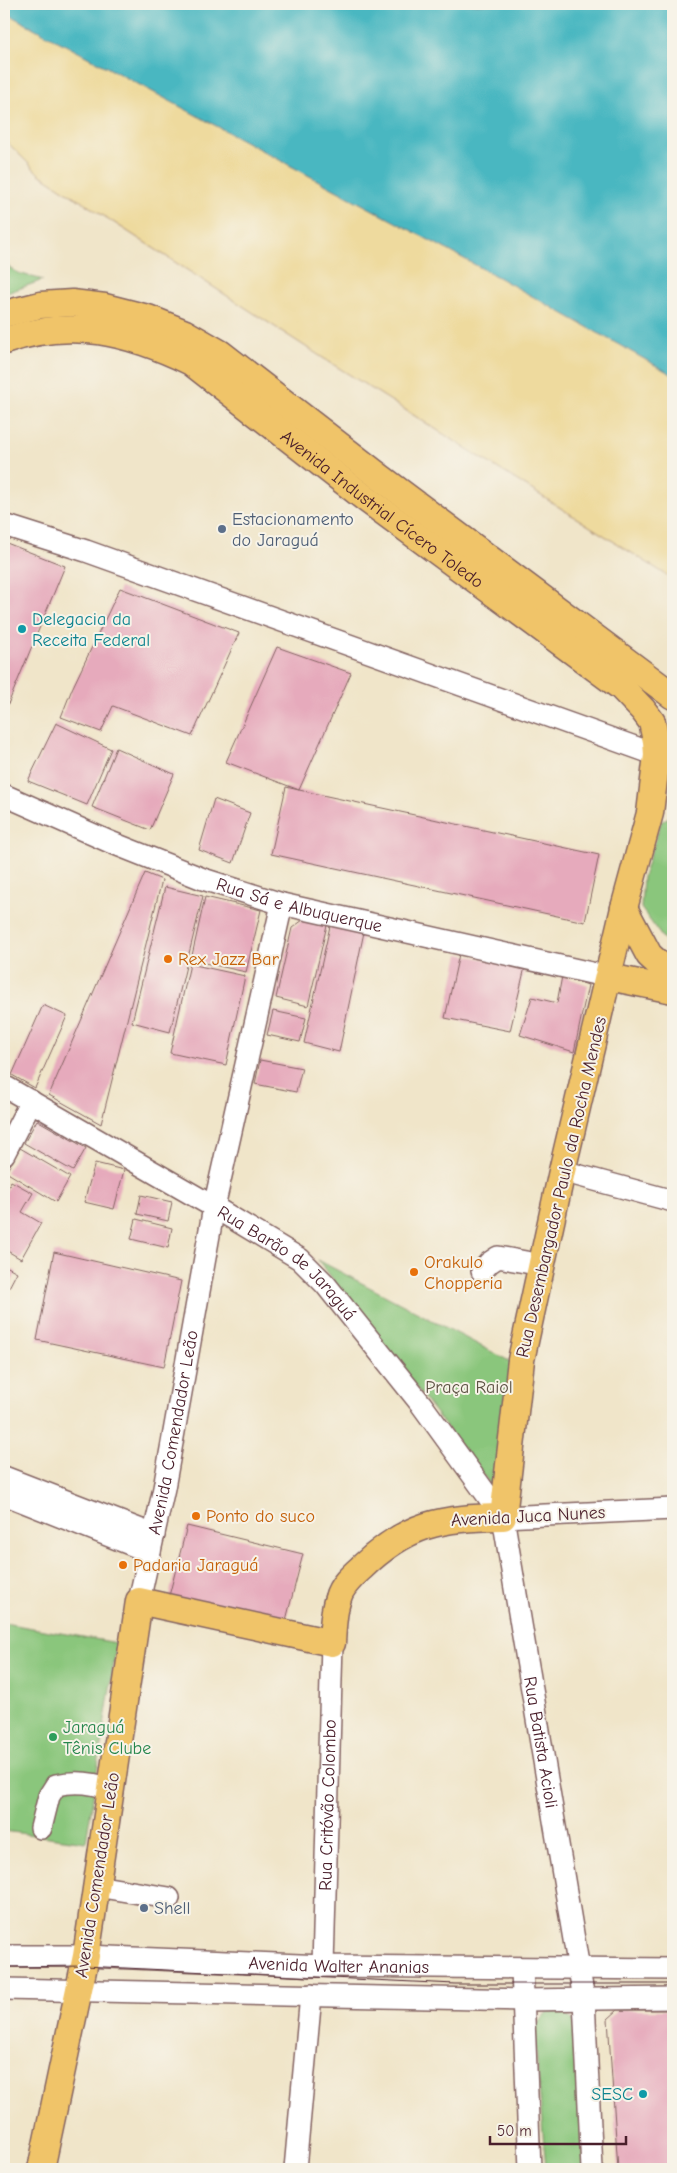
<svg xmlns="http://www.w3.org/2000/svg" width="677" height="2173" font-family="'Comic Neue',sans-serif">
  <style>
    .green { fill: #8ac67c; stroke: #6a7254 }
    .sand { fill: #eeda9e; stroke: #9c7c64 }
    .water { fill: #49b7c1; stroke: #4a6b76 }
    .building { fill: #e6aabc }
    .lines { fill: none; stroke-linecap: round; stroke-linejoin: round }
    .minor-casing { stroke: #846462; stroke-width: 24 }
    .major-casing { stroke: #846462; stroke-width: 29 }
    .minor { stroke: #fff; stroke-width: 21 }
    .major { stroke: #f0c469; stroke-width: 26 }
    .tram { stroke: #4a1f2b; stroke-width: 1 }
    .service-dot { fill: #5c6f8a; stroke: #f7f3e8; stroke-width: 2 }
    .culture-dot { fill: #0f9aa8; stroke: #f7f3e8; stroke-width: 2 }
    .food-dot { fill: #e8710a; stroke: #f7f3e8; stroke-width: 2 }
    .leisure-dot { fill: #2e9e5b; stroke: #f7f3e8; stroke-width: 2 }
    .labels { text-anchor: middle; stroke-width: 4; stroke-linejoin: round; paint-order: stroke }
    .street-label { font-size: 18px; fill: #4a1f2b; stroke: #f7f3e8 }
    .service-label { font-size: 18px; fill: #4e5e75; stroke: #f7f3e8; text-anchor: start }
    .culture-label { font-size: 18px; fill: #0d838f; stroke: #f7f3e8; text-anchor: start }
    .food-label { font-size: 18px; fill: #c56008; stroke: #f7f3e8; text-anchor: start }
    .park-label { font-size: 18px; fill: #5d5143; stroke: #f7f3e8 }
    .leisure-label { font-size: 18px; fill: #27864d; stroke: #f7f3e8; text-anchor: start }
  </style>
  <rect width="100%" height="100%" fill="#f7f3e8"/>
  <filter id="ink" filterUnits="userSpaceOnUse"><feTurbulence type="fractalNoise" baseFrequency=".02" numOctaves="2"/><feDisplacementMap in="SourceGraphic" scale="10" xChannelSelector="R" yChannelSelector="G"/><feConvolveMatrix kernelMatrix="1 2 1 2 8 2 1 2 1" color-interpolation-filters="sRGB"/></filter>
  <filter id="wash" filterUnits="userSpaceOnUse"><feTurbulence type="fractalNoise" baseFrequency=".0096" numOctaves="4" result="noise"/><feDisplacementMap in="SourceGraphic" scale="20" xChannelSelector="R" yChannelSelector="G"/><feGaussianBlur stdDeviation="1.12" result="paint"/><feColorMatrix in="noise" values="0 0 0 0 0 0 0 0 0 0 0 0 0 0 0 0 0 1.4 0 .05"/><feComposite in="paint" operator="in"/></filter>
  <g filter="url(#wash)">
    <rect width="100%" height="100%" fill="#f0e5c9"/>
    <path class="green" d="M4 264 18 273 43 280 4 294Z
      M673 814V948L667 944 641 908 643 877 661 822Z
      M318 1260 515 1364 496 1492Z
      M4 1623 117 1643 86 1842 4 1831Z
      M547 2012H562L575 2022 584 2169H546L534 2028Z"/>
    <path class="sand" d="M4 12 498 277 673 375V579L323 358 39 174 4 139Z"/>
    <path class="water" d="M4 4H673V375L498 277 4 12Z"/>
    <g id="blocks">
      <path class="building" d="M4 542 65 566 4 714Z
        M120 588 239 633 192 736 113 706 101 732 61 717 72 689Z
        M277 647 351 673 299 790 599 855 585 922 271 854 286 787 299 790 226 762Z
        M56 723 111 749 87 805 28 781Z
        M116 748 174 774 150 830 92 807Z
        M214 799 250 813 233 863 199 850Z
        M145 873 162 880 101 1124 49 1095Z
        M165 887 203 896 170 1032 132 1022Z
        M205 897 261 910 246 972 191 960Z
        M303 920 327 925 308 1006 276 998 292 928Z
        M330 926 364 932 339 1052 304 1043Z
        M459 954 525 967 510 1031 445 1018Z
        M190 964 245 976 226 1065 170 1053Z
        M562 976 588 985 574 1052 520 1035 532 997 557 1003Z
        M43 1005 67 1016 35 1088 12 1075Z
        M273 1011 306 1018 300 1042 267 1035Z
        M260 1060 302 1068 296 1092 255 1084Z
        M37 1120 86 1148 73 1171 24 1143Z
        M20 1148 70 1177 56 1202 6 1172Z
        M95 1163 124 1170 114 1209 84 1202Z
        M11 1181 33 1193 22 1212 41 1223 21 1259 4 1249V1195Z
        M141 1195 172 1202 168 1221 137 1214Z
        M136 1219 172 1228 168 1248 131 1239Z
        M54 1252 181 1281 164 1367 37 1340Z
        M4 1265 17 1272 4 1297Z
        M187 1526 303 1554 284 1628 168 1600Z
        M618 2010H673V2169H618L608 2019Z"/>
    </g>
  </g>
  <g filter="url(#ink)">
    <use href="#blocks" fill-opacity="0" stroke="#846462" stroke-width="1"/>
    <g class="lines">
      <defs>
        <g id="minor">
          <path d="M4 525 86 551 657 755"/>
          <path id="s1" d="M4 795 110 842 203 879 282 904 609 977"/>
          <path id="s2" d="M4 1086 214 1207 300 1259 325 1284 421 1404 503 1517 584 1999 592 2169"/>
          <path d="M4 1154 31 1101"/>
          <path d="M562 1171 673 1201"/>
          <path d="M482 1271 489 1263 498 1257 542 1265"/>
          <path d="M4 1477 154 1535"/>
          <path d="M4 1494 150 1552"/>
          <path d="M503 1517 673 1509"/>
          <path id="s3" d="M139 1601 164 1488 214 1207 282 904"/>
          <path d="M41 1828 49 1796 56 1785C74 1781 94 1783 111 1789"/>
          <path d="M96 1886 169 1898"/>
          <path id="s4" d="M4 1956H86L323 1966 673 1969"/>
          <path id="s5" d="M323 1966 332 1643"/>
          <path d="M522 1969 530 2169"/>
          <path d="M4 1989 524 2000 673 1998"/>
          <path d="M295 2169 311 1995"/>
        </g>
        <g id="major">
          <path d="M4 314 40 305 72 303 105 307 148 318 185 333 220 353 380 477 673 696"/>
          <path id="s6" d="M4 341C70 317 129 332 191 362L365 498 621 687 643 710 652 722 656 741 657 755 650 813 624 908 562 1171 521 1360 503 1517C440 1518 408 1523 361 1568 352 1576 341 1586 338 1598 333 1612 333 1628 332 1643L139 1601 86 1956 41 2169"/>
          <path d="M624 908 649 955 673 977"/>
          <path d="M609 977 673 990"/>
        </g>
      </defs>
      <use href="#minor" class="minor-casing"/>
      <use href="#major" class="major-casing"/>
      <use href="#minor" class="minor"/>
      <use href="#major" class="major"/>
      <path class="tram" d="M4 1967 84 1966 455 1984H673"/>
    </g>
  </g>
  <g class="service-dot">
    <circle cx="222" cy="529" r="5"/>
    <circle cx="144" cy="1908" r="5"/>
  </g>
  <g class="culture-dot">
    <circle cx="22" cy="629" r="5"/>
    <circle cx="643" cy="2094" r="5"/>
  </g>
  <g class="food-dot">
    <circle cx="168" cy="959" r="5"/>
    <circle cx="414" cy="1272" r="5"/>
    <circle cx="196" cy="1516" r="5"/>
    <circle cx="123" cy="1565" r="5"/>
  </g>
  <circle class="leisure-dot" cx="53" cy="1737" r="5"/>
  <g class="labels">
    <g class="street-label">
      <text dy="6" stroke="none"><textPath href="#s6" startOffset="435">Avenida Industrial Cícero Toledo</textPath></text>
      <text dy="6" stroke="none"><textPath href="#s1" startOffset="316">Rua Sá e Albuquerque</textPath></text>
      <text transform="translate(561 1187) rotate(-77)" y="6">Rua Desembargador Paulo da Rocha Mendes</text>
      <text dy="6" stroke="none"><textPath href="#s2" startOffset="335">Rua Barão de Jaraguá</textPath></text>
      <text dy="6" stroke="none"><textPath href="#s3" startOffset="172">Avenida Comendador Leão</textPath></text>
      <text transform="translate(528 1516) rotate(-3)" y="6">Avenida Juca Nunes</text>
      <text dy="6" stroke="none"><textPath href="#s2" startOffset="900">Rua Batista Acioli</textPath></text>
      <text dy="6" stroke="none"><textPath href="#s5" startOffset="161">Rua Critóvão Colombo</textPath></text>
      <text transform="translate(97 1875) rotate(-81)" y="6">Avenida Comendador Leão</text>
      <text dy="6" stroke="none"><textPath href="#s4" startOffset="335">Avenida Walter Ananias</textPath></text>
    </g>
    <g class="service-label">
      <text x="232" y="525">Estacionamento<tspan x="232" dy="21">do Jaraguá</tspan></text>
      <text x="154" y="1914">Shell</text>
    </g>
    <g class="culture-label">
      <text x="32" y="625">Delegacia da<tspan x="32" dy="21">Receita Federal</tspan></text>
      <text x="633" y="2100" text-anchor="end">SESC</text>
    </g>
    <g class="food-label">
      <text x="178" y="965">Rex Jazz Bar</text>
      <text x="424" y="1268">Orakulo<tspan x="424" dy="21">Chopperia</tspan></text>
      <text x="206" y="1522">Ponto do suco</text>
      <text x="133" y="1571">Padaria Jaraguá</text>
    </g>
    <g class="park-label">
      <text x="469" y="1393">Praça Raiol</text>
    </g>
    <g class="leisure-label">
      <text x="63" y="1733">Jaraguá<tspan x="63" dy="21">Tênis Clube</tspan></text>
    </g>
  </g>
  <rect width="677" height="2173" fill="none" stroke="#f7f3e8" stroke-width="20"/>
  <path d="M490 2136v8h136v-8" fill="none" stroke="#4a1f2b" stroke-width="2.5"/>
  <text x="497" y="2136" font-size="15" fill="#4a1f2b" stroke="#f7f3e8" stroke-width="4" paint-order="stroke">50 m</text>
</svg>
